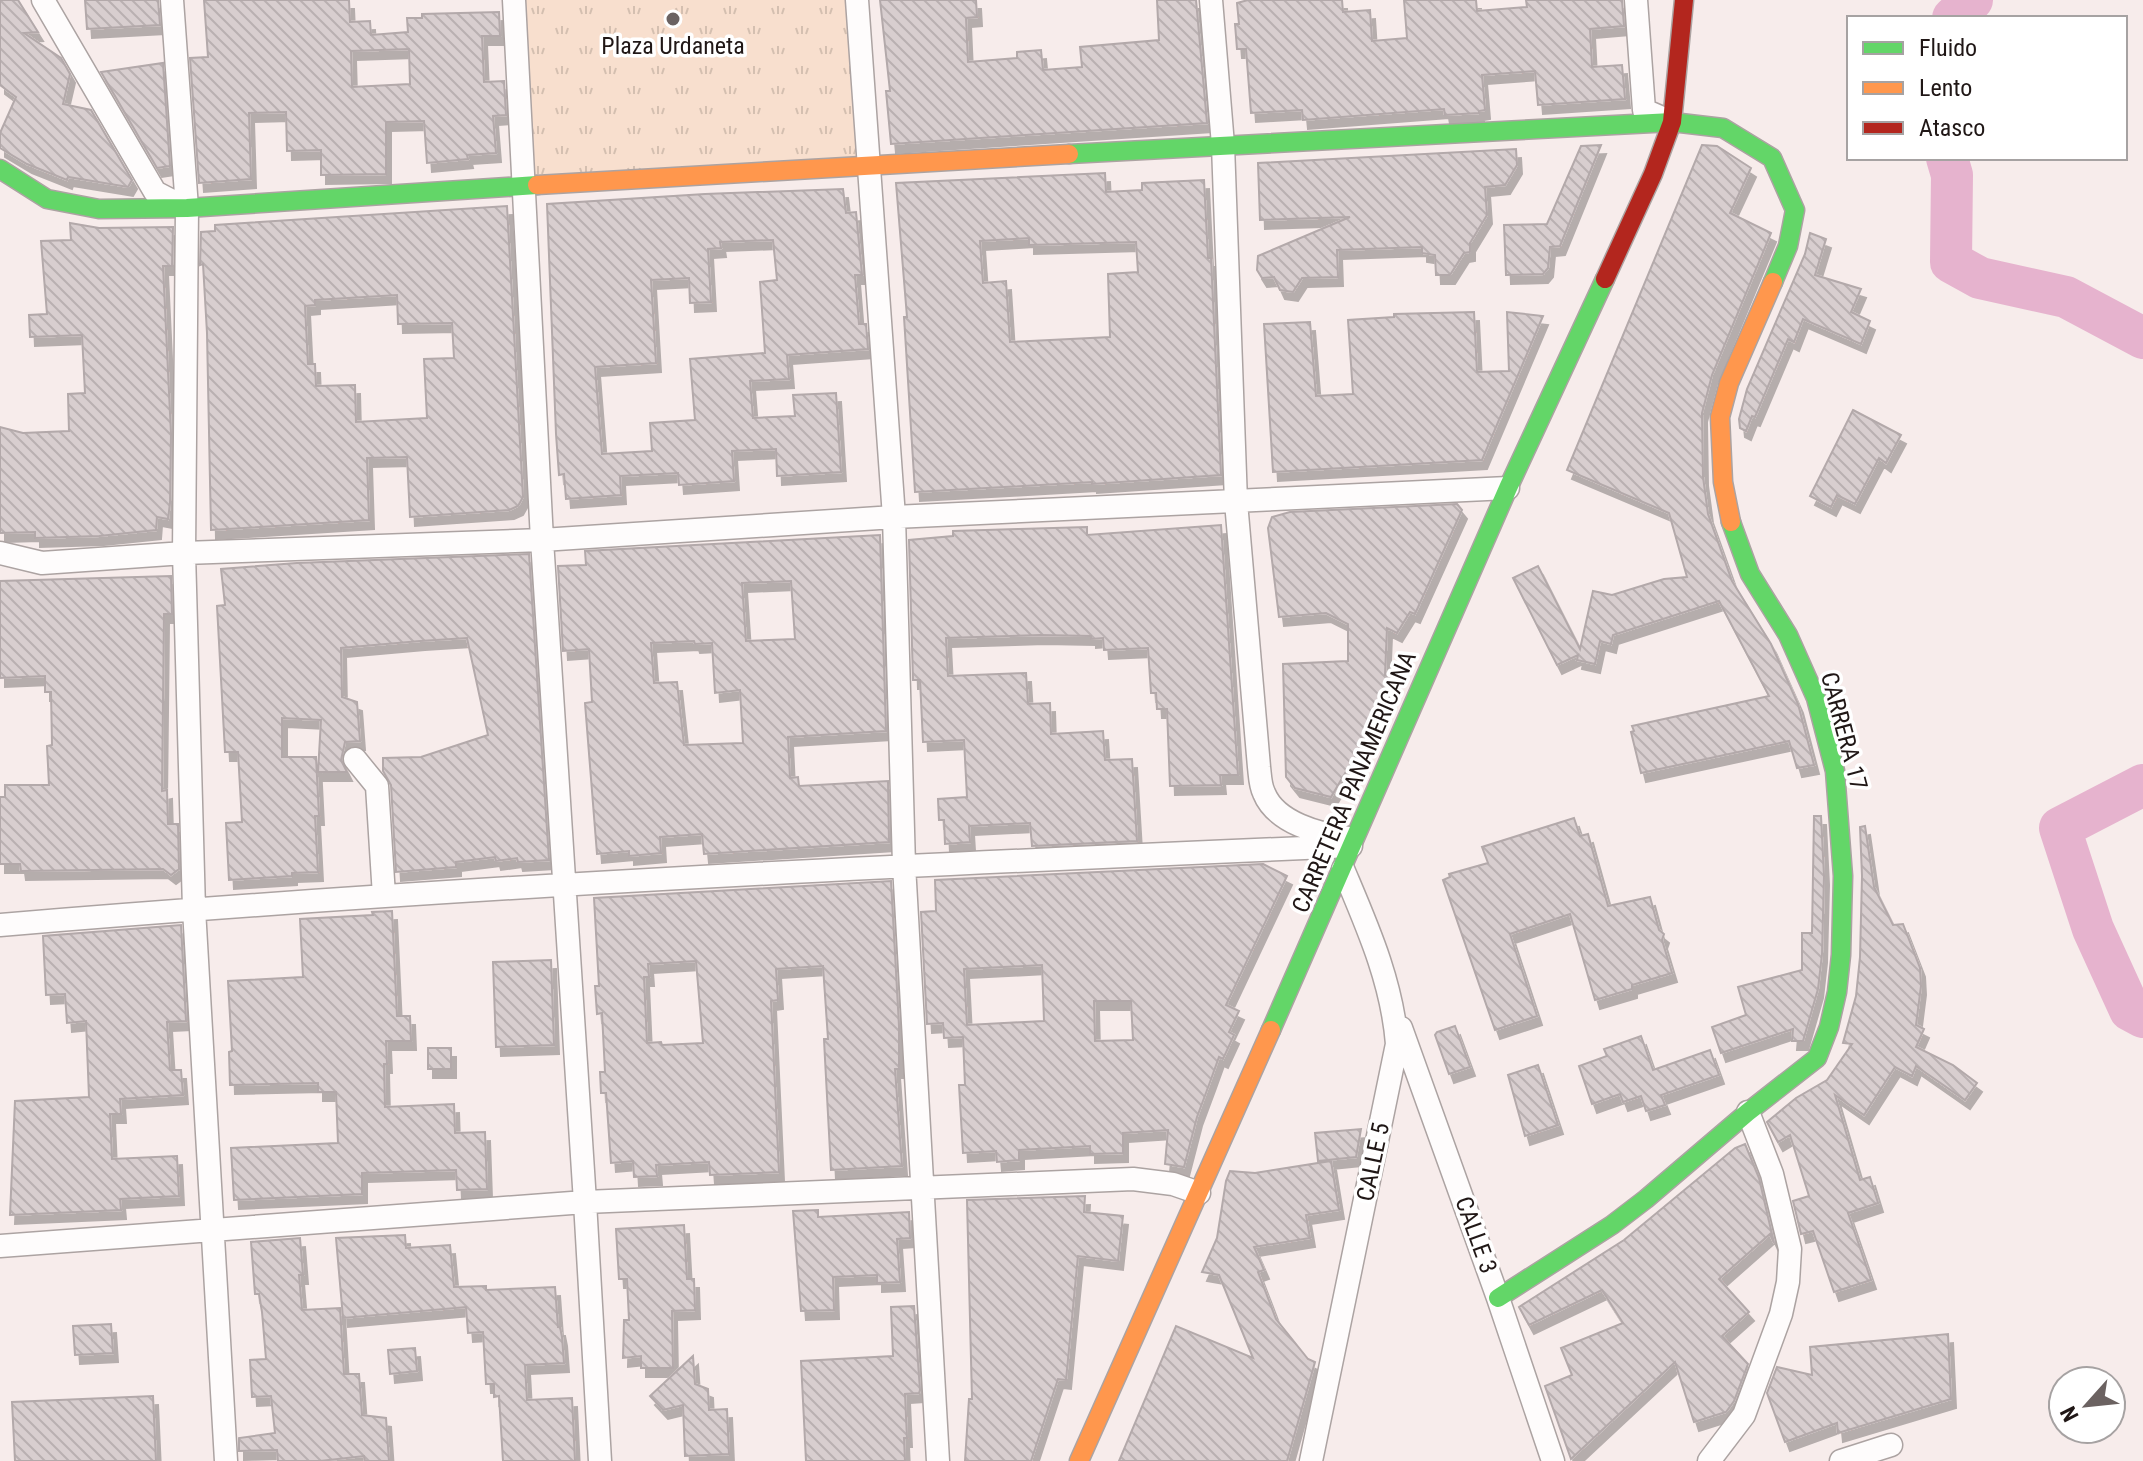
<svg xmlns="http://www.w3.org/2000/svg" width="2143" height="1461" font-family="'Roboto Condensed',sans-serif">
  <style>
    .grass { fill: url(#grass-tufts) }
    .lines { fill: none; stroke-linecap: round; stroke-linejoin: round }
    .river { stroke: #e6b3ce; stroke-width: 42 }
    .building { fill: url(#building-back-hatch); stroke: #b3a9aa; stroke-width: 2; fill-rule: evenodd; filter: url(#shadow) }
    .street-casing { stroke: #aca3a2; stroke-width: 25 }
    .fast-casing { stroke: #aca3a2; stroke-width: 21 }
    .slow-casing { stroke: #aca3a2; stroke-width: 21 }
    .jam-casing { stroke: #aca3a2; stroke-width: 21 }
    .street { stroke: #fefcfc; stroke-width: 22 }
    .fast { stroke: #63d668; stroke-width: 18 }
    .slow { stroke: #ff974d; stroke-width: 18 }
    .jam { stroke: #b3261e; stroke-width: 18 }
    .poi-dot { fill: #6b6261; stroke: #fff; stroke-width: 3 }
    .labels { text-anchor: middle; stroke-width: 7; stroke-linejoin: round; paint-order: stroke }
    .poi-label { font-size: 24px; fill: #201716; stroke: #fff }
    .street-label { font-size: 24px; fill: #201716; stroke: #fff }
  </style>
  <defs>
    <pattern id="grass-tufts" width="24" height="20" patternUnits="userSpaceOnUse" patternTransform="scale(2)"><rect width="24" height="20" fill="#f8dfce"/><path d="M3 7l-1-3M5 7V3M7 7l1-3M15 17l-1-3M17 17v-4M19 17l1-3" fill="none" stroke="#d4bfb0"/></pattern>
    <pattern id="building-back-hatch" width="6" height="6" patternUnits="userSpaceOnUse" patternTransform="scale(2)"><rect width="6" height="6" fill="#d8cecf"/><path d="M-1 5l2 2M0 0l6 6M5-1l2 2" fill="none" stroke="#b9b0b1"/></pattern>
    <filter id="shadow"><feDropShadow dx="5" dy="9" stdDeviation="0" flood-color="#0004"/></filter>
  </defs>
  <rect width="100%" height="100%" fill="#f7eceb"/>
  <path class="grass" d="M514 0H857L870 164 521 187Z"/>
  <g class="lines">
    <path class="river" d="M1953 18 1972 0
      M1947 158 1952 175 1951 262 1980 278 2066 297 2143 338
      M2143 785 2060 828 2093 929 2130 1010 2143 1017"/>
  </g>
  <path class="building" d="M0 0H18L38 32 24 33 61 58 70 74 63 104 91 110 132 180 128 187 68 177 67 180 27 164 0 148V133L16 97 0 85Z
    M85 0H158L160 25 87 29Z
    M204 0H349L350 22 370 21 371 35 408 32 407 18H422V14L499 12 500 36H482L484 82 504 81 506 115 493 116 496 153 467 155 468 159 427 163 424 121 386 122V174L321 175V150L287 151 286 112 249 113 251 179 199 183 190 58 208 57ZM409 49 410 84 352 87 351 51Z
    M880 0H976L977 17 966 18 968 62 1017 58V52L1041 50 1043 70 1082 67 1080 47 1159 40 1157 0H1196L1207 123 891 144 886 91H890Z
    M1248 0H1342L1343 12 1370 10 1372 41 1407 38 1404 0H1476L1477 11 1527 7 1526 0H1622L1624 26 1590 29 1592 67 1622 65 1625 99 1538 105 1535 71 1482 75 1485 110 1479 111V113L1445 115 1444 109 1303 120 1302 110 1251 113 1246 49H1237L1235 24H1239L1237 3Z
    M163 63 170 166 157 168 101 72Z
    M1601 145 1560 246 1550 247 1548 268 1543 274 1506 275 1504 225 1547 224 1581 146Z
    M1702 145 1717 146 1751 168 1730 213 1771 233 1712 375 1702 413 1703 477 1708 514 1732 581 1771 644 1798 704 1814 765 1797 768 1789 741 1641 773 1631 732 1634 731 1632 726 1769 696 1719 601 1613 635 1611 644 1600 641 1595 664 1577 660 1578 655 1557 665 1513 578 1538 566 1580 649 1593 591 1612 595 1664 579 1687 577 1669 513 1567 470Z
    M1516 149 1517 165 1505 185 1485 187 1487 215 1470 243V252L1464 253 1450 275H1436L1435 255 1422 253V247L1337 250 1338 277 1302 278 1293 292 1280 290 1274 277 1262 278 1257 270 1258 256 1350 217 1260 220 1258 163Z
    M1105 173 1106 192 1142 190V183L1204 180 1208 258H1211L1221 475 1092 484V482L915 492 904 317H907L896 183ZM1029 238V245L1136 242 1138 272 1108 274 1110 337 1010 342 1006 281 983 283 980 241Z
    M843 189 846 213 856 212 862 275H855L859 324H866L868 349 787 355 789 379 750 381 753 418 795 416 793 395 836 393 841 472 777 476 776 449 732 451 734 481 679 485 678 473 620 476 621 495 566 499 564 474 559 475 556 434 547 204 705 194ZM773 240 777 280 760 282 765 353 690 359 695 420 650 423 652 451 602 454 595 367 656 363 651 280 689 278 690 303 711 302 708 249 721 248 720 242Z
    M507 206 523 497 518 506 509 510 410 517 407 457 367 458 369 520 211 530 207 333 203 264 200 265 201 232 215 231V225ZM397 295 398 324 452 323 454 358 424 359 427 418 356 422 355 385 316 386 315 364H308L305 306 315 305V300Z
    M70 223 99 228 173 227 172 266H163L171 434 170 503 168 519 157 517 156 530 99 536 35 538V532L0 533V427L23 433 69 431 68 394 85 393 82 335 30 337 29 315 47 314 41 241 71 240Z
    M1810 233 1826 239 1815 275 1861 289 1851 312 1870 321 1861 344 1803 319 1794 342 1788 339 1755 417 1752 416 1746 431 1740 428 1739 419 1747 389 1805 254Z
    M1474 312 1477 372 1509 371 1507 312 1543 316 1482 460 1273 472 1264 324 1310 322 1316 396 1353 394 1348 320 1394 317V314Z
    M1853 410 1901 435 1886 463 1879 458 1855 504 1837 495 1831 507 1810 496Z
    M1457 504 1462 510 1415 614 1410 612 1397 633 1387 628 1385 675H1387L1389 699 1331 797 1295 788 1286 777 1283 664 1348 661V624L1326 613 1279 617 1268 528 1272 517 1290 512Z
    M1221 525 1238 775H1220L1221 785 1170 786 1167 709H1157L1156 693H1151L1148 648 1104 650 1103 638 1091 639V636L1040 635 946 638 948 676 1026 673 1028 704 1050 703 1051 734 1103 731 1105 760 1132 759 1137 841 1032 846 1030 823 969 826 970 842 945 844 944 820H939L938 799 967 797 964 740 923 742 920 680H913L909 540 953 536V531L1087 527V535Z
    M880 535 886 731 788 737 790 778 798 777 799 786 888 781 889 842 704 854 702 834 660 837 661 853 629 856V851L597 854 585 703 592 702 589 649 563 651 558 566 586 565 585 551ZM791 581 795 639 746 641 742 583ZM694 641 695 644 712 643 715 693 740 690 743 743 684 745 677 682 654 683 651 643Z
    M529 554 549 860 518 862 517 858 496 861 495 857 456 862V867L396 872 391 785 383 771V758L421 757 488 735 467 638 420 641 341 648 342 697 357 702 360 741 345 742 341 760 347 772H318L321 720 282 718V757H316L319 816H315L318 872 292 873V876L229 880 226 823 242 822 238 752H225L217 606 225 605 221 569 297 563Z
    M171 576 172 614H164L162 791 167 790 168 824H178L179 869 171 875 163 869 21 871 20 864H0V797H5V785H49L47 746 52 745 51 692H45V676L0 678V581Z
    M1814 816H1821L1824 876 1822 954 1818 989 1803 1041H1792L1793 1029 1721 1053 1712 1027 1746 1015 1738 987 1802 970V933H1812Z
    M1574 818 1580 836 1588 834 1608 906 1650 897 1659 930 1664 934 1662 940 1672 973 1632 985V989L1595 1000 1570 914 1510 934 1537 1016 1495 1030 1443 880 1450 877 1449 874 1488 863 1482 847Z
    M1865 826 1874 887 1893 925 1903 924 1920 968 1921 986 1916 1025 1924 1029 1916 1047 1953 1065 1977 1083 1965 1100 1916 1066 1912 1076 1895 1067 1864 1115 1835 1095 1860 1180 1870 1177 1878 1203 1848 1213 1871 1280 1834 1292 1813 1231 1801 1234 1793 1201 1809 1196 1790 1135 1778 1142 1767 1122 1796 1098 1827 1080 1852 1044 1843 1043 1856 996 1860 957 1862 876 1860 827Z
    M1263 864 1287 876 1226 1005 1239 1011 1229 1032 1234 1035 1223 1059 1219 1057 1210 1082 1197 1117 1184 1167 1165 1164 1168 1130 1123 1133V1153L1090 1154V1146L1019 1150V1160L997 1162 996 1151 963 1153 959 1085H965L963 1037 944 1038 943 1023 927 1024 921 912 936 911 935 880ZM1042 965 1044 1021 967 1025 964 969ZM1094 1001H1131L1133 1040 1095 1041Z
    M891 881 899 1026V1069H895L902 1166 831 1170 825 1059 824 1039H828L823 966 776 969 778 1000 771 1001 779 1172 710 1175 709 1162 656 1165 657 1176 634 1177 633 1161 611 1163 606 1093H601L600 1072H605L602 1013 597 1014 595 986H599L594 898ZM696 961 703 1043 662 1045 661 1042 647 1043 644 977H649L648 964Z
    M392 911 397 1016H410L411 1041H386L387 1064H384L385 1107 454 1104 455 1133 485 1132 487 1189 457 1190 456 1170 362 1173V1194L234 1200 231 1148 338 1143 336 1092H318V1083L230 1085 229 1052 232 1051 228 981 303 977 300 919 373 915 372 912Z
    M181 925 186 1021 167 1022 170 1070H181L183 1095 120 1099 121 1114H110L112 1159 177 1156 179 1196 120 1199 121 1210 10 1215 15 1101 89 1097 86 1021 67 1023 65 994 46 995 43 936Z
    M551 960 554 1045 496 1047 493 962Z
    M1455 1026 1470 1067 1449 1074 1435 1035 1437 1032Z
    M1641 1036 1653 1070 1710 1050 1719 1075 1661 1095 1665 1105 1646 1111 1641 1096 1623 1102 1620 1094 1592 1104 1579 1066 1607 1056 1604 1049Z
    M428 1048H451V1069H428Z
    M1538 1065 1558 1125 1525 1136 1508 1075Z
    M1361 1129 1356 1157 1318 1161 1315 1133Z
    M1745 1144 1759 1178 1774 1243 1770 1234 1719 1279 1749 1312 1722 1336 1748 1364 1734 1401 1726 1412 1694 1422 1675 1362 1571 1459 1545 1386 1572 1375 1561 1348 1623 1323 1602 1290 1529 1325 1519 1307 1624 1240 1735 1148Z
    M1331 1161 1339 1210 1306 1215 1310 1238 1254 1247 1264 1270 1258 1272 1276 1319 1308 1359 1315 1362 1287 1461H1119L1176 1326 1253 1358 1219 1275 1202 1272 1217 1238 1226 1181 1230 1171 1255 1173Z
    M1085 1196 1084 1212 1123 1216 1118 1261 1078 1256 1066 1380 1058 1379 1031 1461H965L969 1399H972L967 1200Z
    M818 1210V1217L909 1212 910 1238 897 1239 900 1282 877 1283V1275L833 1277 834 1310 801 1311 793 1211Z
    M684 1225 687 1279H694L695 1310 672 1311 673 1368H641V1356L623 1358 624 1320H629L627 1279H619L616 1229Z
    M405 1235 406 1248 450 1245 454 1287 486 1286V1290L555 1287 558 1327H560L562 1337 564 1363 525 1365 527 1400 572 1398 575 1461H503L499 1396 494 1397V1384H486L483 1332 468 1333 466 1307 343 1318 336 1238Z
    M300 1238 303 1275H299L302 1310 340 1308 344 1374H359L362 1415 386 1418 389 1461H365L364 1456 320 1461H278L277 1450 239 1451V1438L275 1433 271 1396 252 1397 250 1360 266 1359 262 1312 259 1294H255L251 1242Z
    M914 1306 920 1390 919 1393 905 1394 907 1438H904L905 1461H806L801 1361 893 1356 891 1307Z
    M111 1324 113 1353 75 1355 73 1326Z
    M1948 1334 1951 1399 1838 1433 1837 1423 1785 1442 1767 1393 1777 1367 1812 1375 1810 1347Z
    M415 1348 417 1371 390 1374 388 1350Z
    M693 1356 695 1384 708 1389 709 1410 727 1409 729 1454 685 1456 683 1405 663 1410 650 1396Z
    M153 1396 156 1461H15L12 1402Z"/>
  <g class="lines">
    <defs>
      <path id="street" d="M43 0 155 192 182 206
        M172 0 187 208 184 553 194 909 226 1461
        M857 0 894 517 904 865 938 1461
        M1211 0 1223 145 1236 502 1259 767C1260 775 1260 785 1264 793 1276 823 1319 834 1348 838
        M1636 0 1644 110 1667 120
        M0 553 42 563 184 553 542 540 894 517 1508 488
        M355 759 377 786 384 896
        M0 925C450 887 900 865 1351 846
        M1401 1028 1498 1298 1553 1461
        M0 1246 585 1202 542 540 514 0
        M600 1461 585 1202 1133 1179 1173 1184 1199 1193
        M1311 1461 1397 1044C1392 981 1367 926 1343 869
        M1709 1461 1744 1415 1781 1314 1788 1282 1790 1249 1772 1174 1748 1112
        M1841 1461 1891 1445"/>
      <path id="fast" d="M1069 154 1672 122 1723 128 1772 158 1795 210 1788 246 1773 282
        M0 169 47 199 99 209 187 208 537 185
        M1271 1030 1508 488 1605 279
        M1498 1298 1612 1225 1646 1199 1748 1112 1817 1058 1829 1027 1837 992 1841 955 1843 876 1835 771 1816 698 1788 635 1750 574 1731 522"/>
      <path id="slow" d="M537 185 1069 154
        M1731 522 1723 482 1720 417 1729 383 1773 282
        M1079 1461 1271 1030"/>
      <path id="jam" d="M1605 279 1653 174 1672 122 1684 0"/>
    </defs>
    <use href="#street" class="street-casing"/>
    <use href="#fast" class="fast-casing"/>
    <use href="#slow" class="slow-casing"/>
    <use href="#jam" class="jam-casing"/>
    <use href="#street" class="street"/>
    <use href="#fast" class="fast"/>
    <use href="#slow" class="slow"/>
    <use href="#jam" class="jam"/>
  </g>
  <circle class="poi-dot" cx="673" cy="19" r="8"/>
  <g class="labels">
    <g class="poi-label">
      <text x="673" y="54">Plaza Urdaneta</text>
    </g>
    <g class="street-label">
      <text transform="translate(1844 731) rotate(75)" y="8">CARRERA 17</text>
      <text transform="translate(1354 782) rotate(-67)" y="8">CARRETERA PANAMERICANA</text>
      <text transform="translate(1373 1162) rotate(-78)" y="8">CALLE 5</text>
      <text transform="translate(1476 1235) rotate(70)" y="8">CALLE 3</text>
    </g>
  </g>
  <rect x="1847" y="16" width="280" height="144" fill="#ffffff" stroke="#a6a2a2" stroke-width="2"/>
  <rect x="1863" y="42" width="40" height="12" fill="#63d668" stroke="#a6a2a2" stroke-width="2"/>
  <text x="1919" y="56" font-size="24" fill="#201716">Fluido</text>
  <rect x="1863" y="82" width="40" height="12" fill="#ff974d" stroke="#a6a2a2" stroke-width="2"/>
  <text x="1919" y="96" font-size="24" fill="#201716">Lento</text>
  <rect x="1863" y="122" width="40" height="12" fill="#b3261e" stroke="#a6a2a2" stroke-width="2"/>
  <text x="1919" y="136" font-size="24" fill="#201716">Atasco</text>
  <g transform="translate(2087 1405) rotate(243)"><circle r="38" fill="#ffffff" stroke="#a6a2a2" stroke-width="2"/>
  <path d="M0-6L14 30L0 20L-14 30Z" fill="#6b6261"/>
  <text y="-12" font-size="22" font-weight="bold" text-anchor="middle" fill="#201716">N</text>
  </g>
</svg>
